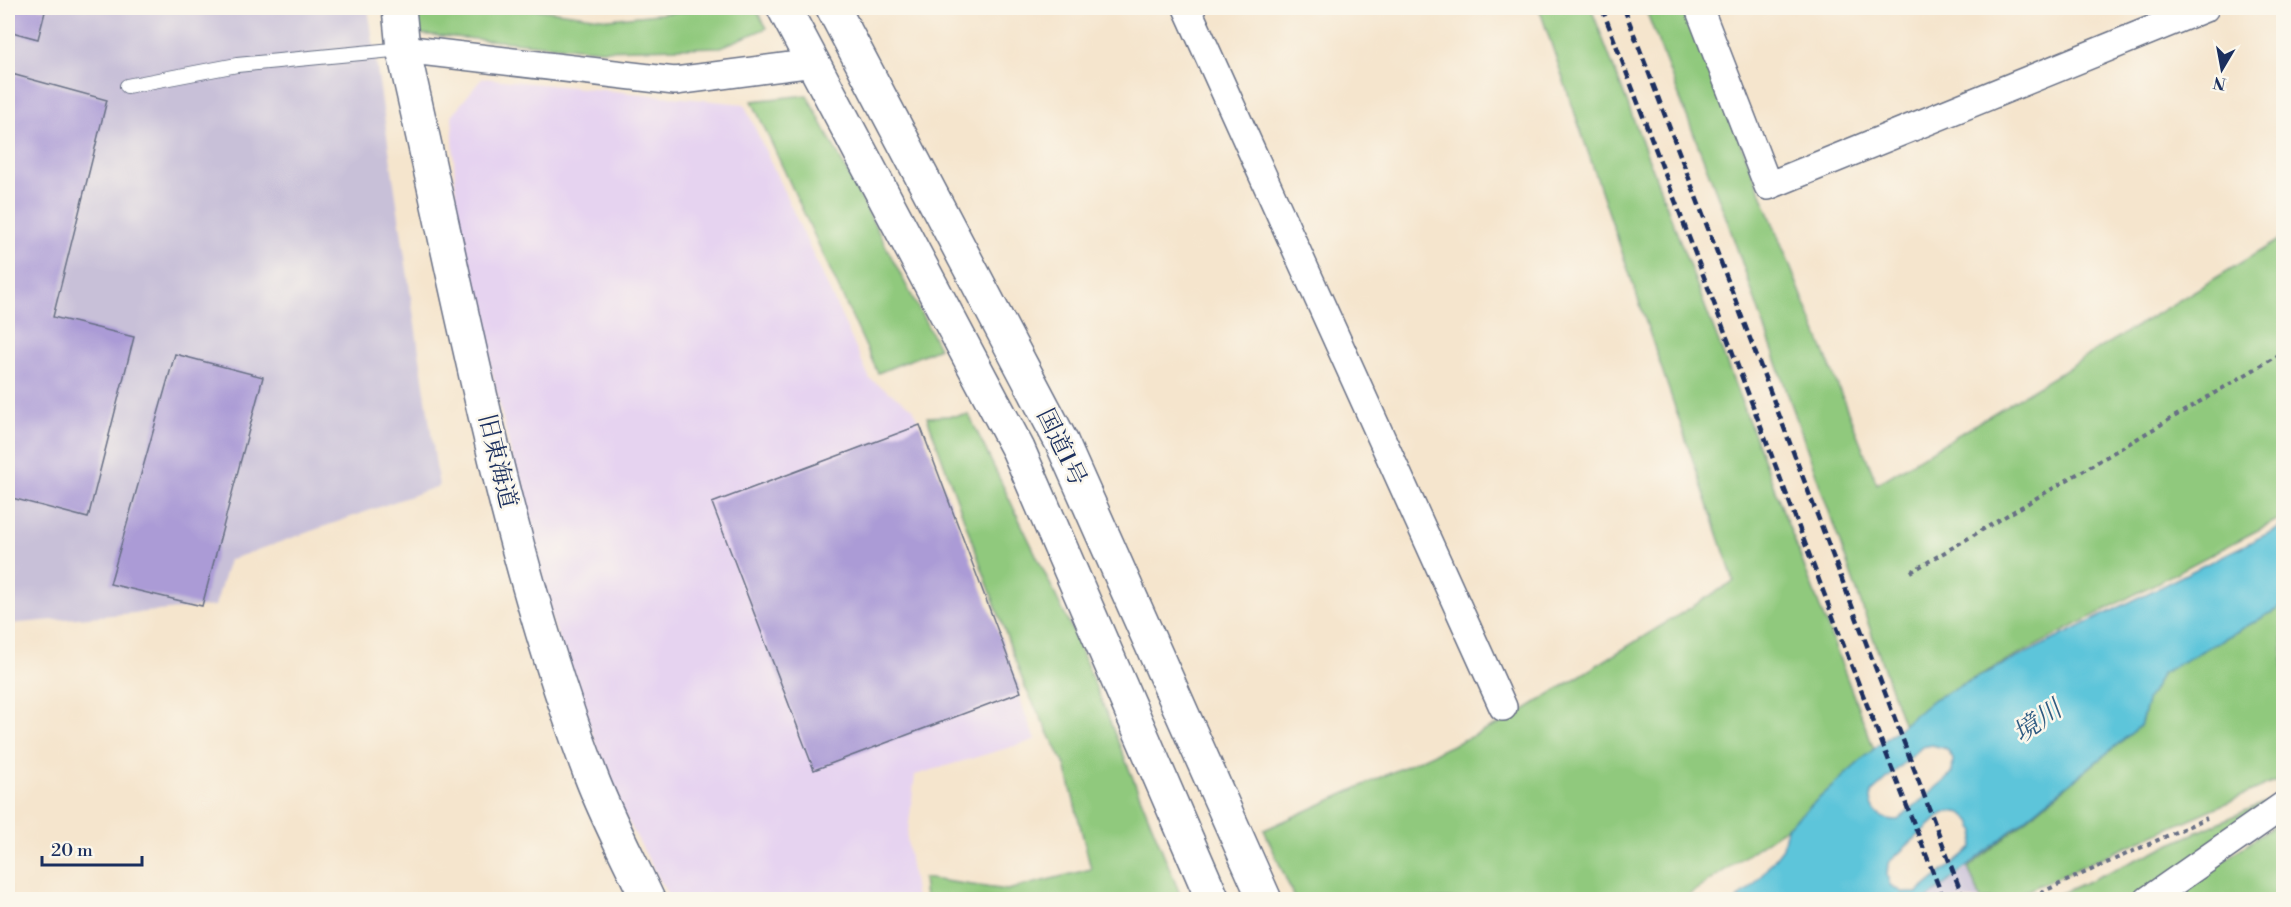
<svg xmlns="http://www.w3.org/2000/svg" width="2291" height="907" font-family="'Libre Bodoni','Noto Serif JP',serif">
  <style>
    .built { fill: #e6d3f0 }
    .industrial { fill: #c8c0d8 }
    .green { fill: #90c97d; stroke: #567c6e; stroke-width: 1.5 }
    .water { fill: #5dc5da; stroke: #3c7a9c; stroke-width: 1.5; fill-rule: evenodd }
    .building { fill: #ab9bd6 }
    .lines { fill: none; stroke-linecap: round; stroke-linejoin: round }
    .service-casing { stroke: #676f85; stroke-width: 16 }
    .minor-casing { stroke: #676f85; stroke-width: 30 }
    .tertiary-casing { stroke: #676f85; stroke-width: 36 }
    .trunk-casing { stroke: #676f85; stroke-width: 36 }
    .path { stroke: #676f85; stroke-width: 4; stroke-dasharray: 4.5 4.5; stroke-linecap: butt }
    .service { stroke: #fff; stroke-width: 14 }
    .minor { stroke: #fff; stroke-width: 27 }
    .tertiary { stroke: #fff; stroke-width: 33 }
    .trunk { stroke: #fff; stroke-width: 33 }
    .rail { stroke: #1b2f5e; stroke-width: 4.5; stroke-dasharray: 9 4.5; stroke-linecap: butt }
    .labels { text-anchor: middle; stroke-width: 5; stroke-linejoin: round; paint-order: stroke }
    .street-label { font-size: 24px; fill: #1b2f5e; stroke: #fbf7ec }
    .water-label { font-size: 26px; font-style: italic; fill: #2f5c83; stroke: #fbf7ec }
  </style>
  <rect width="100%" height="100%" fill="#fbf7ec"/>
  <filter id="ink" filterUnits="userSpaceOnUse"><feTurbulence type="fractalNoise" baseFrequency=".0167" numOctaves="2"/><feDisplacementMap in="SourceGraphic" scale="12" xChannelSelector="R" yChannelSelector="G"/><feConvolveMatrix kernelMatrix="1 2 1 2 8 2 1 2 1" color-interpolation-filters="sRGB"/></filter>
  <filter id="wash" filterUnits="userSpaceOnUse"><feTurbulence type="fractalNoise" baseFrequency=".008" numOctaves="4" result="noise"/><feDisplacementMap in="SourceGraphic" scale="24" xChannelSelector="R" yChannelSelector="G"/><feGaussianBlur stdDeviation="1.35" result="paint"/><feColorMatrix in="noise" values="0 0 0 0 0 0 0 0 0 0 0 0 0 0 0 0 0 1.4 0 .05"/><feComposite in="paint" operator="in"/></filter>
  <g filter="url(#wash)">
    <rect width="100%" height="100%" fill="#f5e5cd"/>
    <path class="built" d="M482 78 744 104 870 379 913 408 1035 740 915 775 907 839 916 899H670L613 793 546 602 457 224 452 115Z"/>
    <path class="industrial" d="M8 8H368L439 486 229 560 215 606 8 624Z
      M1968 868 1981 899 1927 900V899Z"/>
    <path class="green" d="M413 8H526L609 19 686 11 698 8H755L767 28 721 47 600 50 419 34Z
      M1539 8H1591L1874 749 1787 827 1683 899H1295L1264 830 1508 720 1734 581Z
      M1645 8H1687L1877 484 2283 237V517L1934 699 1904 726 1727 220Z
      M807 95 939 348 878 373 752 101Z
      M969 415 1075 636 1182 899H925L923 878 1007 890 1091 869 1065 765 1025 687 927 417Z
      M2283 606V778L2008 899H1981L1968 868 2140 726 2147 701 2162 673Z
      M2283 794V798L2134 899 2046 900Z
      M2283 820V899H2167Z"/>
    <path class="water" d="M2283 526V606L2162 673 2147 701 2140 726 1927 899H1737L1754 885 1783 848 1787 827 1874 749 1934 699ZM1932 745 1947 749 1953 759 1952 774 1898 820C1880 821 1870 811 1871 793L1922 747ZM1950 811 1962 813 1971 821 1975 832 1972 848 1917 893H1904L1890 885 1887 876 1888 863 1941 815Z"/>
    <g id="blocks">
      <path class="building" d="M8 8H46L38 39 8 31Z
        M8 73 107 100 53 317 134 337 88 518 8 497Z
        M175 354 263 377 202 606 110 584Z
        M920 425 1021 692 814 770 712 503Z"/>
    </g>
  </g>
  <g filter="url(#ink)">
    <use href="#blocks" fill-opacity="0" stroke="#676f85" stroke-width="1.5"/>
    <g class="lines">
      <defs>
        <path id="service" d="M127 86 237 65 403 49"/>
        <path id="minor" d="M1187 8 1503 707
          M1699 8 1768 186 2205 8
          M403 49 675 81 814 63
          M2148 900 2284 805"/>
        <path id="tertiary" d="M399 8 403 49C460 292 502 542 591 776 607 818 629 859 648 900"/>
        <path id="trunk" d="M784 8 1018 449 1213 900
          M833 8 1062 443 1265 900"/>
      </defs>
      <use href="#service" class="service-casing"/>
      <use href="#minor" class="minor-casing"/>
      <use href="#tertiary" class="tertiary-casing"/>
      <use href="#trunk" class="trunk-casing"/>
      <path class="path" d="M1911 572 2284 352
        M2024 900 2207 818"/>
      <use href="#service" class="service"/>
      <use href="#minor" class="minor"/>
      <use href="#tertiary" class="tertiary"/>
      <use href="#trunk" class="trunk"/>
      <path class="rail" d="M1602 8 1850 662 1944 900
        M1624 8 1964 900"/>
    </g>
  </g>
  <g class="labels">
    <g class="street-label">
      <text transform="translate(1062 447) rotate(64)" y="8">国道1号</text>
      <text transform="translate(498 461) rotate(76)" y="8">旧東海道</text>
    </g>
    <g class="water-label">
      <text transform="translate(2037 721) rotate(-35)" y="9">境川</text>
    </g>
  </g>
  <rect width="2291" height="907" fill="none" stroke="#fbf7ec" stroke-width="30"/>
  <g transform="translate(2222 69) rotate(190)" stroke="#fbf7ec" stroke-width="4.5" paint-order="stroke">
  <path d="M0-4.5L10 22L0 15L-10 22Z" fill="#1b2f5e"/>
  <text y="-9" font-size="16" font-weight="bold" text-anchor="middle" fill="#1b2f5e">N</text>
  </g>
  <path d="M42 856v9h100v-9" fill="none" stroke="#1b2f5e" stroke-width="3"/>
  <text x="51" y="856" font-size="18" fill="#1b2f5e" stroke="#fbf7ec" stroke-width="4.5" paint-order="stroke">20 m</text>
</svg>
